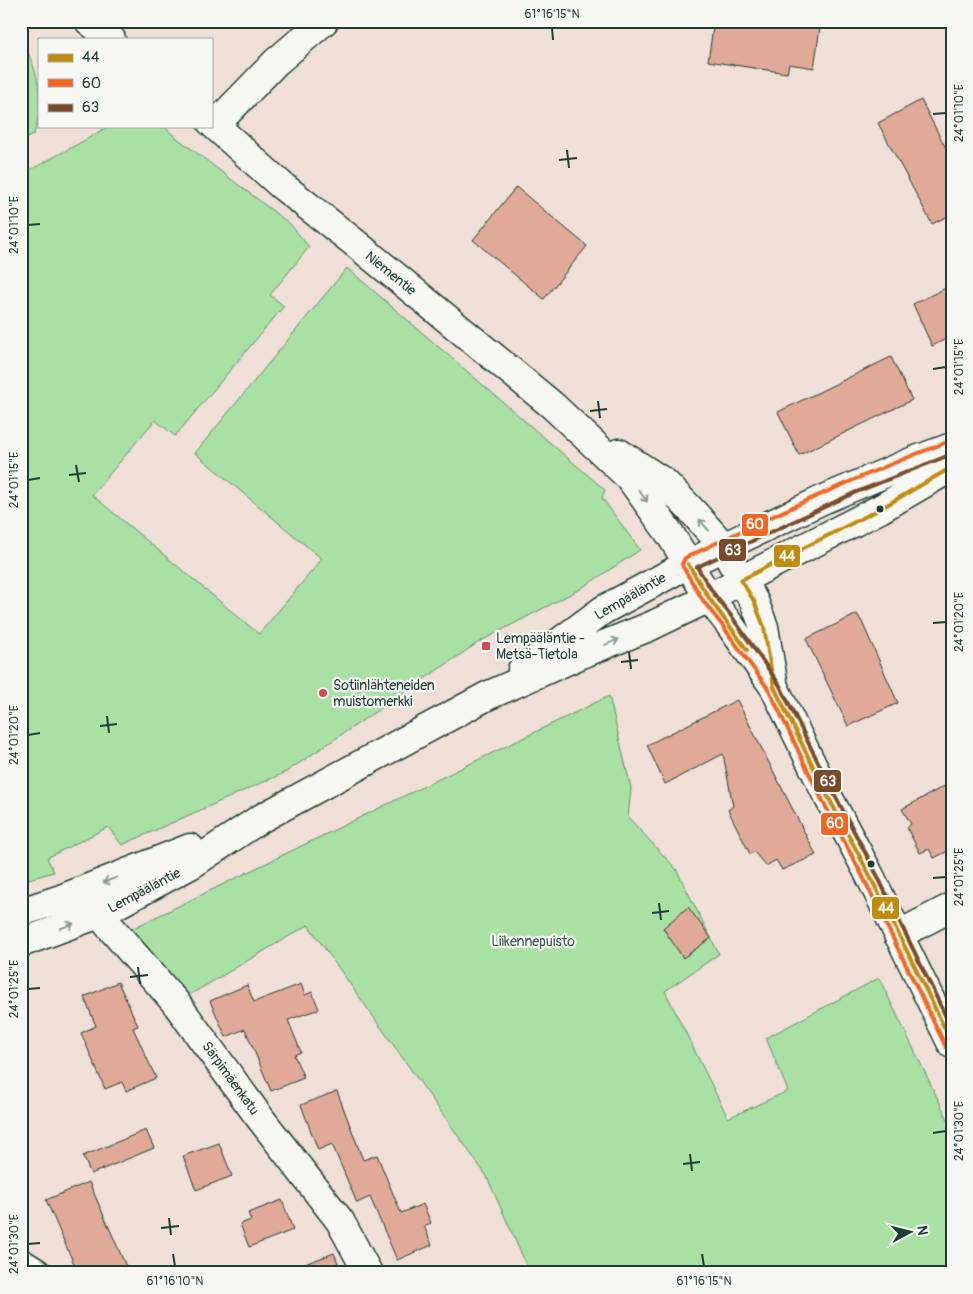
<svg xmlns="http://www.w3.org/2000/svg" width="973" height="1294" font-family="Pangolin,sans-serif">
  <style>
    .green { fill: #a9e0a4; stroke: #648e6c }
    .building { fill: #e0a998; stroke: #1f3d34 }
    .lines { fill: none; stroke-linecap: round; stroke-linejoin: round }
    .minor-casing { stroke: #1f3d34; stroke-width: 31 }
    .major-casing { stroke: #1f3d34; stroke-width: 31 }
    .minor { stroke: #f6f6f2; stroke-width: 28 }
    .major { stroke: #f6f6f2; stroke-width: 28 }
    .bus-1-casing { stroke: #f6f6f2; stroke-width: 8 }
    .bus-2-casing { stroke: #f6f6f2; stroke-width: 8 }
    .bus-3-casing { stroke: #f6f6f2; stroke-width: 8 }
    .bus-1 { stroke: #c18c0d; stroke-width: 4 }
    .bus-2 { stroke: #f26522; stroke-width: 4 }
    .bus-3 { stroke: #7a4b2a; stroke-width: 4 }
    .oneway { stroke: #8a9a93 }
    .ticks { fill: none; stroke: #1f3d34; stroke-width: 2 }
    .bus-dot { fill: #1f3d34; stroke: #f6f6f2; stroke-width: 2 }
    .poi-dot { fill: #d1495b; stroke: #f6f6f2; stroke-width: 2 }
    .labels { text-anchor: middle; stroke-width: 4.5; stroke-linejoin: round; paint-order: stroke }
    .street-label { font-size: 14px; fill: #1f3d34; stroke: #f6f6f2 }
    .poi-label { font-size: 14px; fill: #1f3d34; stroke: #f6f6f2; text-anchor: start }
    .park-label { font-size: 14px; fill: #3b5e4a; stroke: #f6f6f2 }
    .line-badge { stroke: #f6f6f2; stroke-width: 2 }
    .badge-label { font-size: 14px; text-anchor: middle; font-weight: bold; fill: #fff }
    .neatline { fill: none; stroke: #1f3d34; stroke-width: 2 }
    .ticks-label { font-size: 12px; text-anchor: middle; fill: #1f3d34 }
  </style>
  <rect width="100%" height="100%" fill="#efdfd7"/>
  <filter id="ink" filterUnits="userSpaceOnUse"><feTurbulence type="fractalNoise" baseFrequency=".02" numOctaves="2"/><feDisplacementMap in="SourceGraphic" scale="10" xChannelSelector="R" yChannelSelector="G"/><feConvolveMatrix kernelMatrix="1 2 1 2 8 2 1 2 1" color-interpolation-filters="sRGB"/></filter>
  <g filter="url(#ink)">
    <path class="green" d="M21 39C26 49 31 58 34 68 41 89 41 114 34 134L21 142Z
      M108 126H164L173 135 290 224 309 247 270 295 284 306 175 436 155 420 92 495 259 634 322 559 195 453 347 268 605 490 602 498 640 550 580 589 479 642 286 772 122 845 108 827 47 858 54 872 21 881V175L87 139Z
      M609 696 631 788 628 817 676 869 719 954 665 991 728 1118 788 1091 766 1038 879 978 952 1128V1273H530L486 1175 308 925 176 1003 117 936Z"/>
    <path class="building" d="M714 21H821L814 68 789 64 787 73 708 61Z
      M921 100 952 160V214L932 224 878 123Z
      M516 187 587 246 544 299 473 240Z
      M952 285V336L932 346 913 304Z
      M891 357 912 400 799 455 778 412Z
      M857 614 862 622 898 703 848 726 806 639Z
      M737 700 816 855 782 870 776 860 766 866 754 852 750 854 728 810 733 806 723 754 665 784 647 745Z
      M952 782V849L934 858 929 849 920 853 907 828 911 824 902 809Z
      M688 907 711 938 683 958 663 928Z
      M118 982 138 1026 133 1028 156 1078 126 1091 122 1082 105 1089 81 1033 96 1026 84 997Z
      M301 984 305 995 312 992 319 1009 288 1020 301 1052 294 1055 304 1078 271 1091 245 1029 226 1037 210 1001 247 985 254 1002Z
      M337 1091 363 1160 377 1155 401 1213 423 1204 431 1223 424 1226 432 1245 397 1260 370 1197 357 1203 332 1144 318 1150 301 1105Z
      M146 1130 154 1148 91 1174 83 1156Z
      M219 1143 232 1176 196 1190 183 1156Z
      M89 1182 129 1273H78L46 1200Z
      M282 1200 293 1230 249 1247 240 1224 251 1220 248 1213Z
      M334 1253 342 1273H286V1271Z"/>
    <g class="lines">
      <defs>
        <path id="minor" d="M215 125 276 62 324 21
          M741 580 754 601 764 627 773 681
          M709 598 727 621 774 687 825 791 868 872 952 1044
          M86 893 99 914 176 1003 257 1114 340 1221 368 1273
          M898 935 952 907
          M21 1263 37 1273"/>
        <path id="major" d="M89 21 111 39
          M211 122 281 185 355 243 552 405 630 478 670 534 709 598
          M619 453 665 483 693 512 724 547 732 563
          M522 670 603 610 688 564 822 500 916 460 952 447
          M21 912 61 899 190 848
          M21 943 99 914 192 864 260 819 487 696 584 653 651 626 709 598 741 580 880 509 952 467"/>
      </defs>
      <use href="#minor" class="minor-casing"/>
      <use href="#major" class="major-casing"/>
      <use href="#minor" class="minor"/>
      <use href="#major" class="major"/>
      <defs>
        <path id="bus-1" d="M952 467 880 509 741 580 754 601 764 627 774 687 825 791 868 872 952 1043
          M688 564 709 598 747 650"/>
        <path id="bus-2" d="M946 1047 862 875 819 794 769 690 722 625 704 602 683 567 682 564 685 558C772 516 859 475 950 441"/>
        <path id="bus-3" d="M952 454 854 493 697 567 714 594 732 617 779 684 831 788 874 869 952 1029"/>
      </defs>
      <use href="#bus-1" class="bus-1-casing"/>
      <use href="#bus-2" class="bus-2-casing"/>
      <use href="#bus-3" class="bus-3-casing"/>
      <use href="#bus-1" class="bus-1"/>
      <use href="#bus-2" class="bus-2"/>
      <use href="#bus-3" class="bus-3"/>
    </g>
    <defs><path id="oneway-shaft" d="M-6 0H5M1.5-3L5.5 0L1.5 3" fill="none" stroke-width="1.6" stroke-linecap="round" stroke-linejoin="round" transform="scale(1.25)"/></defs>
    <g class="oneway">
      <use href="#oneway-shaft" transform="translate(643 496) rotate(54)"/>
      <use href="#oneway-shaft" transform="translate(704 525) rotate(-131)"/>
      <use href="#oneway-shaft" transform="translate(612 642) rotate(-22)"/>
      <use href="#oneway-shaft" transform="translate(110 880) rotate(159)"/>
      <use href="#oneway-shaft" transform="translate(67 926) rotate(-21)"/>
    </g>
  </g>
  <path class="ticks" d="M552 28 553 40M933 114 946 113M567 150 569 168M559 160 577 158M28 225 40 224M933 369 946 367M598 401 600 418M590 411 607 409M76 465 79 482M69 475 86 473M28 480 40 478M933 623 946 622M629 652 631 669M621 662 638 660M107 716 109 733M100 726 117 724M28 735 40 733M933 878 946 877M659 903 661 920M652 913 669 911M138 967 140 984M130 977 148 975M28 989 40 988M933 1133 946 1131M690 1154 692 1171M683 1164 700 1162M169 1218 171 1235M161 1228 179 1226M28 1244 40 1243M173 1254 175 1266M702 1254 704 1266"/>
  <g class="bus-dot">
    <circle cx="880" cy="509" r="4.5"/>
    <circle cx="871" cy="864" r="4.5"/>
  </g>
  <g class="poi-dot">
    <rect x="481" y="641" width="10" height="10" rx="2.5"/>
    <circle cx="323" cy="693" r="5"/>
  </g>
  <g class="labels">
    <g class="street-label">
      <text transform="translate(391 273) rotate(39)" y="5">Niementie</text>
      <text transform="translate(630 596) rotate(-30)" y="5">Lempääläntie</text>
      <text transform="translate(144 890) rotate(-28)" y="5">Lempääläntie</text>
      <text transform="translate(231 1078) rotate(54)" y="5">Särpimäenkatu</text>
    </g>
    <g class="poi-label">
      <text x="496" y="643">Lempääläntie -<tspan x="496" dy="16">Metsä-Tietola</tspan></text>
      <text x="333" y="690">Sotiinlähteneiden<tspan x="333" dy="16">muistomerkki</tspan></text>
    </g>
    <g class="park-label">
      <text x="533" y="946">Liikennepuisto</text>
    </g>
  </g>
  <g class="line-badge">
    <rect x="741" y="513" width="28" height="24" rx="5" fill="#f26522"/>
    <rect x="718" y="538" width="29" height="24" rx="5" fill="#7a4b2a"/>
    <rect x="773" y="544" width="28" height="24" rx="5" fill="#c18c0d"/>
    <rect x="813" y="769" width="29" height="24" rx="5" fill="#7a4b2a"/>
    <rect x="820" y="812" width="29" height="24" rx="5" fill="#f26522"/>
    <rect x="871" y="896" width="29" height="24" rx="5" fill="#c18c0d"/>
  </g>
  <g class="badge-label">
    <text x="755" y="529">60</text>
    <text x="733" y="555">63</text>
    <text x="787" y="561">44</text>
    <text x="828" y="786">63</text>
    <text x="835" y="828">60</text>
    <text x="886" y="913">44</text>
  </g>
  <rect width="973" height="1294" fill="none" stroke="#f6f6f2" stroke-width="55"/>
  <rect x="38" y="38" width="175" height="90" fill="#f6f6f2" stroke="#a0aca6"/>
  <rect x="48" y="54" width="25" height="8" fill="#c18c0d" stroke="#a0aca6"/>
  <text x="82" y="62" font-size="15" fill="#1f3d34">44</text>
  <rect x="48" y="79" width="25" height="8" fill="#f26522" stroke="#a0aca6"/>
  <text x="82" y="88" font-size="15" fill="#1f3d34">60</text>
  <rect x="48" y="104" width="25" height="8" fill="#7a4b2a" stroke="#a0aca6"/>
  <text x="82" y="112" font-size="15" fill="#1f3d34">63</text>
  <g transform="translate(910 1232) rotate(83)" stroke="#f6f6f2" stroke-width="4" paint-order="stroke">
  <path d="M0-4L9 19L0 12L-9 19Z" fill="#1f3d34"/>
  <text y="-8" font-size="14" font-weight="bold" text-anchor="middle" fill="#1f3d34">N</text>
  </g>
  <rect x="28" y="28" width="918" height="1238" class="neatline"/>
  <g class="ticks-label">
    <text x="552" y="18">61°16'15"N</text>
    <text transform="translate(959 113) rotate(-90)" y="4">24°01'10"E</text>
    <text transform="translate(14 225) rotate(-90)" y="4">24°01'10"E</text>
    <text transform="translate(959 367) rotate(-90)" y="4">24°01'15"E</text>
    <text transform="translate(14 480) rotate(-90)" y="4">24°01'15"E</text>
    <text transform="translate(959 622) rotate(-90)" y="4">24°01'20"E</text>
    <text transform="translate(14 735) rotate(-90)" y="4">24°01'20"E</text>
    <text transform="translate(959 877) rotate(-90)" y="4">24°01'25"E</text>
    <text transform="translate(14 989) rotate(-90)" y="4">24°01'25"E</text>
    <text transform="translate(959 1131) rotate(-90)" y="4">24°01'30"E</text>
    <text transform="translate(14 1244) rotate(-90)" y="4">24°01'30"E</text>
    <text x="175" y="1285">61°16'10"N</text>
    <text x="704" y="1285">61°16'15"N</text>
  </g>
</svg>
